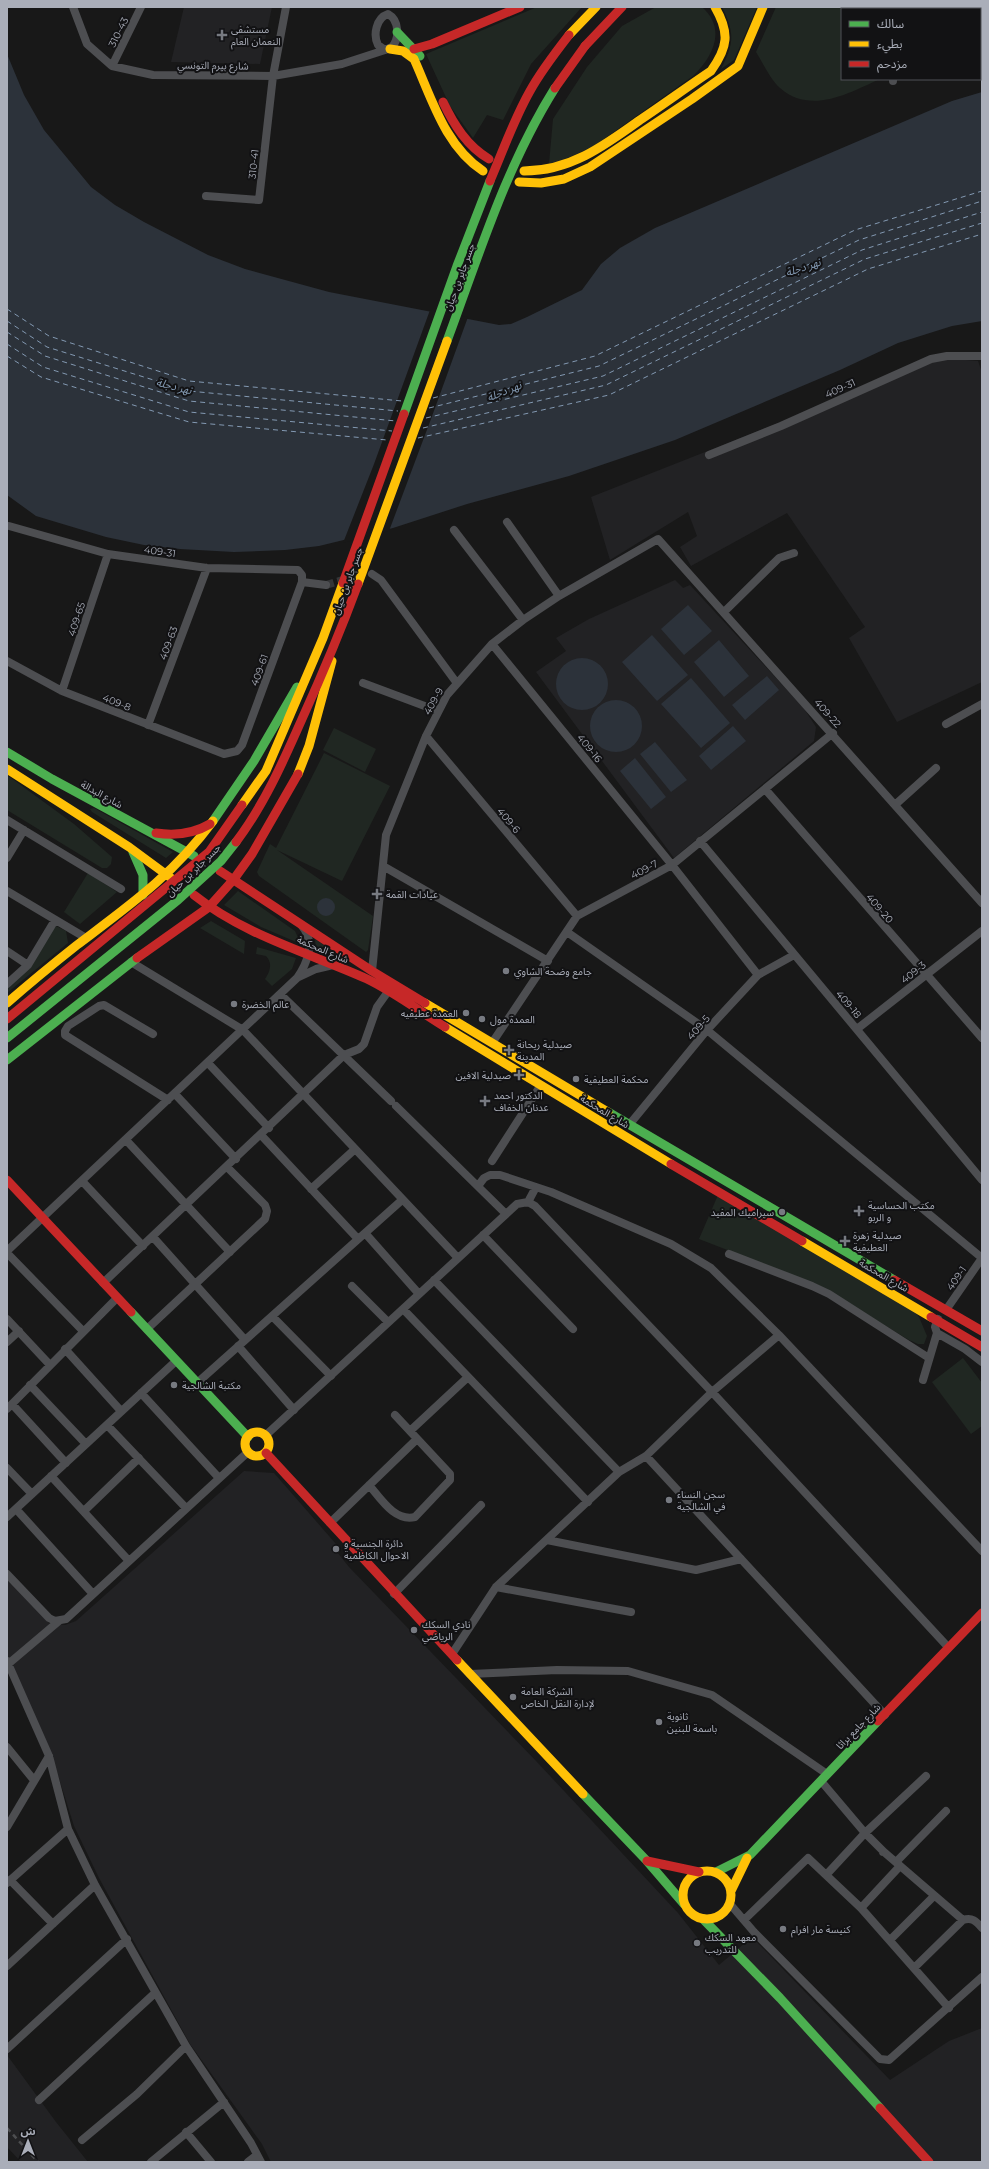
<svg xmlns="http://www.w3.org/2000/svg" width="989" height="2169" font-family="Montserrat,'Noto Sans Arabic',sans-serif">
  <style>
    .built { fill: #222224 }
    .green { fill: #202722 }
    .water { fill: #2c323a }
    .pier { fill: #181818 }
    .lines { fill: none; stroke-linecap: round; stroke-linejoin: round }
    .ferry { stroke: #8399b2; stroke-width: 1; stroke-dasharray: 5 4; stroke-linecap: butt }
    .street-tunnel { stroke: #353638; stroke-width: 8; stroke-dasharray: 8 4; stroke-linecap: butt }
    .street { stroke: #4d4e51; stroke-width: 8 }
    .fast { stroke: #4caf50; stroke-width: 9 }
    .slow { stroke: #ffc107; stroke-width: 9 }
    .jam { stroke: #c62828; stroke-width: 9 }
    .rail { stroke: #4d4e50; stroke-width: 2.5; stroke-dasharray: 5 4; stroke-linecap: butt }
    .fast-bridge { stroke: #4caf50; stroke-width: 9 }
    .slow-bridge { stroke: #ffc107; stroke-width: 9 }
    .jam-bridge { stroke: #c62828; stroke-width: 9 }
    .poi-dot { fill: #777a81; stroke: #121214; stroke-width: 1.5 }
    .labels { text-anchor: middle; stroke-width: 4; stroke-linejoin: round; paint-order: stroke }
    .poi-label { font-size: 10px; fill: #aaaeb9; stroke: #121214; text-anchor: start }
    .street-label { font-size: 10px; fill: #aaaeb9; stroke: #121214 }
    .water-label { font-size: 11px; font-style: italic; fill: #8399b2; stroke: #121214 }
  </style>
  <rect width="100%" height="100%" fill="#181818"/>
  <path class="built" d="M184 7H272L260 64 171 62Z
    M943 358 978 361 982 373V682L897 722 849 638 865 627 787 513 691 566 680 547 697 536 688 512 610 560 591 497Z
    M675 580 683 588 690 585 803 707 816 727 814 741 674 858 536 672 566 651 556 638 589 619Z
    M244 1471 274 1473 336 1544 333 1547 349 1567 537 1762 678 1913 719 1965 752 1937 890 2080 949 2041 982 2028V2162H271L262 2144 190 2044 99 1878 74 1826 51 1753 7 1656V1578L49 1623 65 1625 76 1621Z
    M7 2055 56 2122 88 2162H21L7 2147Z"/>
  <path class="green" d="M537 7H582L531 64 503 120 487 115 473 138 450 106 426 54Z
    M656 7H702C727 29 713 57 693 76L594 146 570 157 549 164 553 119 587 67 622 26Z
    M722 7H757L734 60 721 69C734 44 735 33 722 7Z
    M776 7H893V9H842V79H880C849 93 811 115 780 88 770 79 763 63 756 52Z
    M334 728 376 749 365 772 323 750Z
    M324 753 390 786 342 881 277 850 373 916 368 950 366 952 259 876 257 872 270 844 276 848Z
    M7 775 74 824 112 857 111 864 107 868H102L7 810Z
    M94 808 173 852 166 858 92 812 90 809Z
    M88 873 117 892 80 924 64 912Z
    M238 891 295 931 301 944 261 927 224 905Z
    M211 921 245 941 244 954 200 928Z
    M56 926 66 931 68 943 7 993V987Z
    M315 939 346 960V961L316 950Z
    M257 947 296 958 292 969 272 986 265 979C270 972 273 963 266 956L256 954Z
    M718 1195 911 1308 919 1317 927 1336 924 1344H918L909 1340 818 1285 699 1239Z
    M963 1358 982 1383V1426L971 1434 932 1382Z"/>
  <path class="water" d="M7 54 24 95 44 130 91 187 115 205 144 222 208 255 245 269 329 292 499 325 511 324 527 317 582 290 601 264 620 248 655 228 952 101 982 92V321L952 326 898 343 840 370 675 440 569 476 467 504 393 528 319 546 285 550 234 552 180 549 144 545 106 537 36 516 7 495Z
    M688 605 712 631 684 655 661 629Z
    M652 635 688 675 657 701 622 662Z
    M719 640 749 676 724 697 694 662Z
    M556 684a26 26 0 1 1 52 0a26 26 0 1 1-52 0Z
    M767 676 779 690 745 720 732 705Z
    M691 678 730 723 701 748 661 704Z
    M590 726a26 26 0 1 1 52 0a26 26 0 1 1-52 0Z
    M733 726 746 741 711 770 699 756Z
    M655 742 687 780 671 792 640 754Z
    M635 758 666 797 651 809 620 771Z
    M317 907a9 9 0 1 1 18 0a9 9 0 1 1-18 0Z"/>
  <path class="pier" d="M430 310 468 317 431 419 389 531 343 543 374 464Z"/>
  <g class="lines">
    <path class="ferry" d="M7 309 49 336 189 381 402 401
      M7 321 47 347 189 391 398 411
      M7 332 45 356 189 401 396 421
      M7 344 43 367 189 412 392 431
      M7 356 41 377 189 422 387 440
      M433 398 595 356 855 230 982 191
      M429 408 599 366 859 240 982 201
      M426 418 603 376 862 250 982 212
      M423 428 606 385 865 259 982 223
      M418 438 609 395 868 269 982 234"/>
    <path class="street-tunnel" d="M326 585 364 574"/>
    <path class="street" d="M73 7 87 44 112 66 153 75 273 76 342 64 385 50
      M898 9V7
      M388 14C399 20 400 38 392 47L385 50 378 45C373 35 376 18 388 14Z
      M112 66 141 7
      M893 81V79
      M206 196 259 200 273 76 286 7
      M709 455 781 426 931 359 947 356H982
      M507 522 559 596
      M454 530 523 620
      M372 574 381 580 456 682
      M302 582 326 585
      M724 612 779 558 794 553
      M492 644 672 865 758 975
      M7 661 62 691 224 754 237 751 242 745 302 582V575L298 570 207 568 108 554 9 526
      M363 683 438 711
      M62 691 108 554
      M946 724 982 704
      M148 725 207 568
      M426 736 577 916
      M765 789 982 1038
      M896 804 936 768
      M7 820 121 889
      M700 841 982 1180
      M7 858 24 830
      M383 866 548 961
      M7 891 86 938
      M567 932 707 1030 982 1258 946 1310
      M7 951 28 965
      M131 962 243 1030 458 1258
      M372 971 386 835 426 736 447 695 492 644 523 620 559 596 658 539 982 903
      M299 977 316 969 333 965
      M7 984 28 965 55 920
      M281 995 391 1101
      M857 1029 982 931
      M153 1034 104 1005 99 1006 68 1026 65 1031V1035L168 1100
      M492 1043 577 916 672 865 833 733
      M208 1063 269 1128
      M175 1094 236 1159
      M396 1106 506 1214
      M629 1125 707 1030 758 975 794 955
      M261 1135 358 1239
      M126 1140 230 1252
      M492 1161 541 1085
      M82 1181 143 1246
      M478 1186 484 1178 490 1175H500L551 1192 671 1244 711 1268 779 1335 982 1551
      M311 1189 354 1150
      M528 1202 536 1187
      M365 1233 419 1294
      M483 1235 573 1329
      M153 1237 245 1340
      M7 1251 297 978C307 964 316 942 302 926
      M7 1253 83 1331
      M729 1254 812 1286 829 1294 929 1358
      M434 1280 619 1472
      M103 1283 344 1055 359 1049 364 1044 377 1007 387 993
      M352 1286 388 1322
      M403 1309 588 1502
      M272 1316 331 1376
      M7 1319 50 1365
      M938 1319 935 1327 937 1333 965 1349 982 1362
      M147 1329 265 1219 267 1211 265 1205 227 1167
      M7 1342 19 1331
      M238 1346 294 1410
      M65 1349 121 1411
      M923 1380 937 1333
      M197 1383 402 1200
      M30 1385 86 1444
      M141 1393 219 1478
      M12 1404 66 1463
      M7 1409 117 1298
      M107 1425 186 1508
      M410 1431 468 1377
      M266 1435 517 1204 528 1202 535 1206 712 1392 948 1647
      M646 1456 885 1715
      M7 1468 32 1494
      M51 1476 129 1561
      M369 1485C381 1499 395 1522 415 1517L450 1480V1474L395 1415
      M16 1509 93 1594
      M84 1511 139 1458
      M7 1517 176 1361
      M330 1523 417 1439
      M547 1540 696 1570 741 1559
      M7 1574 49 1618 55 1621 66 1619 248 1452
      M496 1587 631 1612
      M394 1594 481 1505
      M452 1654 496 1587 619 1472 646 1456 712 1392 779 1335
      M7 1661 49 1756 68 1829 95 1885 186 2046 251 2143 261 2162
      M7 1665 59 1621
      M470 1674 557 1670 628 1671 712 1695 827 1774
      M7 1747 33 1779
      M821 1781 865 1833 884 1852H883
      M7 1827 49 1756
      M884 1852 963 1920
      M896 1862 946 1811
      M827 1874 865 1833 926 1776
      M10 1880 53 1924
      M7 1883 68 1829
      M730 1904 754 1932 880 2059 889 2060 982 1977
      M861 1908 900 1866
      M744 1920 808 1858 861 1908 949 2008
      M890 1940 934 1896
      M7 1966 95 1885
      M914 1968 963 1920C972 1917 976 1921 982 1928
      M7 2049 127 1939
      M39 2100 155 1993
      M186 2132 211 2162
      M82 2140 137 2094 186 2046
      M151 2162 224 2102
      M248 2162 257 2155"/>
    <path class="fast" d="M397 32 420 56
      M7 752 52 779 194 856
      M213 821 254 761 297 687
      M133 852 143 875V895
      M7 1060 137 958
      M608 1112 894 1280
      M131 1312 248 1437
      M583 1794 647 1861 684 1904
      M716 1872 750 1855 878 1721
      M703 1919 780 1998 880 2108"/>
    <path class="slow" d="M569 35 596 7
      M390 49 403 51 414 59C432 99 445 146 483 171
      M524 171C570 171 604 146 640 120 664 104 687 87 711 71 728 47 730 33 715 7
      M519 182 541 183 564 179 590 167 692 99 738 66 763 7
      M7 769 129 847 171 878
      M298 774 309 746 332 661
      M7 1003C30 983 53 964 77 945 130 905 173 875 213 821
      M425 1003 608 1112
      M445 1027 671 1164
      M802 1241 931 1317
      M245 1444a12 12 0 1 1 24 0a12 12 0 1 1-24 0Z
      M457 1660 583 1794
      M683 1895a24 24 0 1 1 48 0a24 24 0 1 1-48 0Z
      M731 1891 747 1858"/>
    <path class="jam" d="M585 46 622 7
      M414 49 432 44 520 7
      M443 102C454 125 467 146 489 159
      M156 833C176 836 193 834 210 824
      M220 871 372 971 425 1003
      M194 895C244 935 309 953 367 979 394 992 419 1011 445 1027
      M137 958 209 907 234 879 252 854 298 774
      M671 1164 802 1241
      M7 1180 131 1312
      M894 1280 982 1331
      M931 1317 982 1347
      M266 1453 457 1660
      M878 1721 982 1613
      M647 1861 699 1872
      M880 2108 929 2162"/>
    <path class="rail" d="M7 2128 38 2162"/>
    <path class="fast-bridge" d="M447 341C479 255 506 166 555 88
      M404 414 457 266 490 181
      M7 1038 178 900 221 861 236 842"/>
    <path class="slow-bridge" d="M358 584 447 341
      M242 805 266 771 323 638 343 583"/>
    <path class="jam-bridge" d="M555 88 585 46
      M490 181C503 151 514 119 530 91 541 71 555 53 569 35
      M343 583 404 414
      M236 842C264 805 283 762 302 719 322 675 341 630 358 584
      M7 1019 209 852 242 805"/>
  </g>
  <g class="poi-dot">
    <path d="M220 29h4v4h4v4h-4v4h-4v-4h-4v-4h4z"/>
    <path d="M375 888h4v4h4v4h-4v4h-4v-4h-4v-4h4z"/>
    <circle cx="506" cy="971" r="4"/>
    <circle cx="234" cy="1004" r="4"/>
    <circle cx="466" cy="1013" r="4"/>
    <circle cx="482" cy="1019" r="4"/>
    <path d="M507 1044h4v4h4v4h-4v4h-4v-4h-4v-4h4z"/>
    <path d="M517 1069h4v4h4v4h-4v4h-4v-4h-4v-4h4z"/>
    <circle cx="576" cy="1079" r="4"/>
    <path d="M483 1095h4v4h4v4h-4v4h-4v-4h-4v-4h4z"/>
    <path d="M857 1205h4v4h4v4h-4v4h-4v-4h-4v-4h4z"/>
    <circle cx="782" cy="1212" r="4"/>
    <path d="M843 1235h4v4h4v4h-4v4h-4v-4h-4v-4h4z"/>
    <circle cx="174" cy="1385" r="4"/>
    <circle cx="669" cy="1500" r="4"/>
    <circle cx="336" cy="1549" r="4"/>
    <circle cx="414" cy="1630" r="4"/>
    <circle cx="513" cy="1697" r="4"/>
    <circle cx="659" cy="1722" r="4"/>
    <circle cx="783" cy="1929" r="4"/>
    <circle cx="697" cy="1943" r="4"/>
  </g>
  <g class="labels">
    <g class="poi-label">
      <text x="231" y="33">مستشفى<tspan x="231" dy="12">النعمان العام</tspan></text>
      <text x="386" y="898">عيادات القمة</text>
      <text x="514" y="975">جامع وضحة الشاوي</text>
      <text x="242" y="1008">عالم الخضرة</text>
      <text x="458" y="1017" text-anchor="end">العمدة عطيفيه</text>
      <text x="490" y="1023">العمدة مول</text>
      <text x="517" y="1048">صيدلية ريحانة<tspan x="517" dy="12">المدينة</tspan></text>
      <text x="511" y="1079" text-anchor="end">صيدلية الافين</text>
      <text x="584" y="1083">محكمة العطيفية</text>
      <text x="494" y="1099">الدكتور احمد<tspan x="494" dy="12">عدنان الخفاف</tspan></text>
      <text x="868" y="1209">مكتب الحساسية<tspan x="868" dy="12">و الربو</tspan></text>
      <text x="774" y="1216" text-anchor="end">سيراميك المفيد</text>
      <text x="853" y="1239">صيدلية زهرة<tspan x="853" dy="12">العطيفية</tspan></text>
      <text x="182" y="1389">مكتبة الشالجية</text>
      <text x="677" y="1498">سجن النساء<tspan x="677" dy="12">في الشالجية</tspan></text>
      <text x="344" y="1547">دائرة الجنسية و<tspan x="344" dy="12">الاحوال الكاظمية</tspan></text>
      <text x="422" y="1628">نادي السكك<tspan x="422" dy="12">الرياضي</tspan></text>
      <text x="521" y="1695">الشركة العامة<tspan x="521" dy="12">لإدارة النقل الخاص</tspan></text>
      <text x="667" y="1720">ثانوية<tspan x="667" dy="12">باسمة للبنين</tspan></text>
      <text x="791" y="1933">كنيسة مار افرام</text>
      <text x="705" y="1941">معهد السكك<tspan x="705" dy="12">للتدريب</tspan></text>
    </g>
    <g class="street-label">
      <text transform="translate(118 32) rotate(-64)" y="4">310-43</text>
      <text transform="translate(213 65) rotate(1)" y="4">شارع بيرم التونسي</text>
      <text transform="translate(253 164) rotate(-84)" y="4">310-41</text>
      <text transform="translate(459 277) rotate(-70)" y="4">جسر جابر بن حيان</text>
      <text transform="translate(840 388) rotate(-24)" y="4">409-31</text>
      <text transform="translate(160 551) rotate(8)" y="4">409-31</text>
      <text transform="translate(347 581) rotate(-70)" y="4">جسر جابر بن حيان</text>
      <text transform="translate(76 619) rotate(-72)" y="4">409-65</text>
      <text transform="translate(168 643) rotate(-70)" y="4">409-63</text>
      <text transform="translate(259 670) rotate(-70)" y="4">409-61</text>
      <text transform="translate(433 701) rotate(-61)" y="4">409-9</text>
      <text transform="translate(117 702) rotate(22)" y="4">409-8</text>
      <text transform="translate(828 713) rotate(48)" y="4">409-22</text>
      <text transform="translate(590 748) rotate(51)" y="4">409-16</text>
      <text transform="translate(102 794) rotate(29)" y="4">شارع البدالة</text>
      <text transform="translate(509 820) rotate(50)" y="4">409-6</text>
      <text transform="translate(644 869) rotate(-28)" y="4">409-7</text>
      <text transform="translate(193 870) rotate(-44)" y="4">جسر جابر بن حيان</text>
      <text transform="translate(880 908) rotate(49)" y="4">409-20</text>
      <text transform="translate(323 949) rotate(23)" y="4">شارع المحكمة</text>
      <text transform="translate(913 972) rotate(-38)" y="4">409-3</text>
      <text transform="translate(849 1004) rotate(50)" y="4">409-18</text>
      <text transform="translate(698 1027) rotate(-49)" y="4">409-5</text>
      <text transform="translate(605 1111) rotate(31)" y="4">شارع المحكمة</text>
      <text transform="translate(884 1275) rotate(30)" y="4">شارع المحكمة</text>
      <text transform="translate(956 1278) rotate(-55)" y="4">409-1</text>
      <text transform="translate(858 1726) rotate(-46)" y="4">شارع جامع براثا</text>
    </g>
    <g class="water-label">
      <text transform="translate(803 267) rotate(-18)" y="4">نهر دجلة</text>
      <text transform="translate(174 386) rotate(14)" y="4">نهر دجلة</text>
      <text transform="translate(504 391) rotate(-22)" y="4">نهر دجلة</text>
    </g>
  </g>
  <rect width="989" height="2169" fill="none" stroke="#aaaeb9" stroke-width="16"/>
  <rect x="841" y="8" width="140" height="72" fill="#121214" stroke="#4f5056"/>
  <rect x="849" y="21" width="20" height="6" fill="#4caf50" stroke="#4f5056"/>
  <text x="877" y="28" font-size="12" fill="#aaaeb9">سالك</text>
  <rect x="849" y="41" width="20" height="6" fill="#ffc107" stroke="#4f5056"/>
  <text x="877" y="48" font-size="12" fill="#aaaeb9">بطيء</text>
  <rect x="849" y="61" width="20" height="6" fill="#c62828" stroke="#4f5056"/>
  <text x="877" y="68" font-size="12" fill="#aaaeb9">مزدحم</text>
  <g transform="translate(28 2141)" stroke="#121214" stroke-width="3" paint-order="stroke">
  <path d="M0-3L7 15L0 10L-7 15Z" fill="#aaaeb9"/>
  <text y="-6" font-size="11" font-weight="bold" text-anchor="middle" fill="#aaaeb9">ش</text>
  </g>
</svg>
